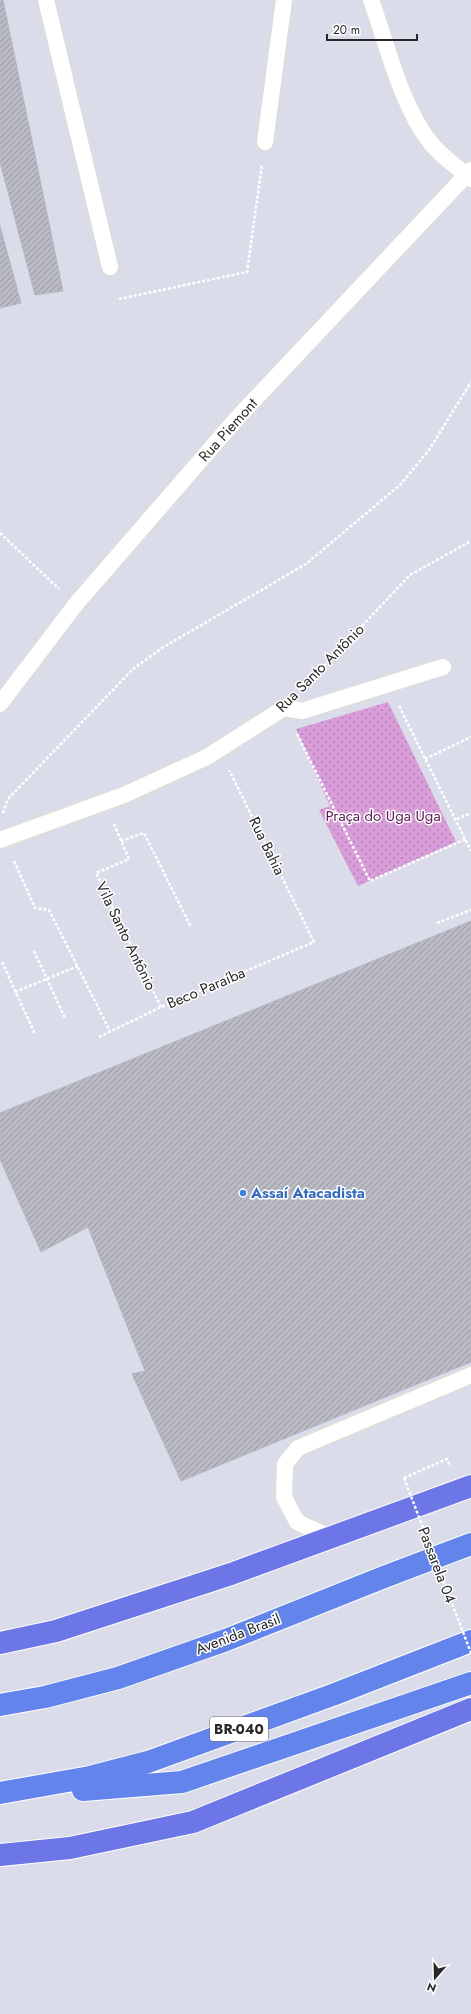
<svg xmlns="http://www.w3.org/2000/svg" width="471" height="2014" font-family="Jost,sans-serif">
  <style>
    .park { fill: url(#park-dots) }
    .building { fill: url(#building-hatch); stroke: #b5b5c4 }
    .lines { fill: none; stroke-linecap: round; stroke-linejoin: round }
    .service-casing { stroke: #dddfd0; stroke-width: 18 }
    .trunk-casing { stroke: #fff; stroke-width: 24 }
    .motorway-casing { stroke: #fff; stroke-width: 24 }
    .path { stroke: #fff; stroke-width: 2.5; stroke-dasharray: 3 2; stroke-linecap: butt }
    .service { stroke: #fff; stroke-width: 16 }
    .trunk { stroke: #6c76e6; stroke-width: 22 }
    .motorway { stroke: #6384eb; stroke-width: 22 }
    .path-bridge { stroke: #fff; stroke-width: 2.5; stroke-dasharray: 3 2; stroke-linecap: butt }
    .shop-dot { fill: #3f7fe0; stroke: #fff; stroke-width: 1.5 }
    .labels { text-anchor: middle; stroke-width: 3; stroke-linejoin: round; paint-order: stroke }
    .shield { fill: #fff; stroke: #686868; stroke-width: 1 }
    .shield-label { font-size: 14px; font-weight: bold; fill: #282828 }
    .street-label { font-size: 15px; fill: #282828; stroke: #fff }
    .park-label { font-size: 15px; fill: #5c2155; stroke: #fff }
    .shop-label { font-size: 15px; font-weight: bold; fill: #366cbe; stroke: #fff; text-anchor: start }
  </style>
  <defs>
    <pattern id="park-dots" width="8" height="8" patternUnits="userSpaceOnUse"><rect width="8" height="8" fill="#d99dda"/><path d="M2 2h.1M6 6h.1" fill="none" stroke="#b080b1" stroke-width="1.8" stroke-linecap="round"/></pattern>
    <pattern id="building-hatch" width="6" height="6" patternUnits="userSpaceOnUse"><rect width="6" height="6" fill="#b9bac4"/><path d="M-1 1l2-2M0 6l6-6M5 7l2-2" fill="none" stroke="#96979f"/></pattern>
  </defs>
  <rect width="100%" height="100%" fill="#dbdce9"/>
  <path class="park" d="M388 702 456 842 358 886 319 810 330 806 296 729Z"/>
  <path class="building" d="M0 0H3L63 291 35 295 0 162Z
    M0 226 21 303 0 308Z
    M471 921V1362L181 1481 132 1374 145 1371 88 1227 41 1252 0 1159V1113Z"/>
  <g class="lines">
    <defs>
      <path id="service" d="M46 0 110 267
        M371 0C387 44 401 106 430 142 440 156 458 167 471 179
        M265 142 284 0
        M0 704 76 604 239 416 471 170
        M0 840 124 795 207 757 284 708 302 711 443 667
        M332 1538 297 1522 284 1497 285 1464 298 1448 471 1375"/>
      <path id="trunk" d="M0 1643 56 1631 231 1574 471 1486
        M0 1855 70 1848 193 1822 471 1709"/>
      <path id="motorway" d="M0 1705 45 1697 118 1678 226 1640 384 1577 471 1544
        M83 1790 182 1782 471 1683
        M0 1793 90 1777 148 1762 335 1694 471 1641"/>
    </defs>
    <use href="#service" class="service-casing"/>
    <use href="#trunk" class="trunk-casing"/>
    <use href="#motorway" class="motorway-casing"/>
    <path class="path" d="M119 299 247 272 262 164
      M0 533 59 589
      M307 684 410 575 471 541
      M399 706 471 851
      M297 734 370 881 466 839
      M425 759 471 737
      M3 813 8 799 133 669 162 648 306 564 400 485 429 450 471 382
      M457 819 471 813
      M114 824 129 859 96 873 161 1007
      M121 841 144 833 191 927
      M14 861 35 908 49 910 110 1031
      M437 923 471 910
      M34 951 65 1018
      M2 962 35 1034
      M15 992 78 966
      M99 1037 161 1007 314 942 229 770
      M404 1478 447 1459 450 1466"/>
    <use href="#service" class="service"/>
    <use href="#trunk" class="trunk"/>
    <use href="#motorway" class="motorway"/>
    <path class="path-bridge" d="M404 1478 471 1653"/>
  </g>
  <circle class="shop-dot" cx="243" cy="1193" r="4"/>
  <g class="labels">
    <rect class="shield" x="210" y="1717" width="58" height="24" rx="3"/>
    <g class="shield-label">
      <text x="239" y="1734">BR-040</text>
    </g>
    <g class="street-label">
      <text transform="translate(228 430) rotate(-48)" y="5">Rua Piemont</text>
      <text transform="translate(320 668) rotate(-45)" y="5">Rua Santo Antônio</text>
      <text transform="translate(267 846) rotate(64)" y="5">Rua Bahia</text>
      <text transform="translate(126 936) rotate(64)" y="5">Vila Santo Antônio</text>
      <text transform="translate(206 988) rotate(-23)" y="5">Beco Paraíba</text>
      <text transform="translate(437 1565) rotate(69)" y="5">Passarela 04</text>
      <text transform="translate(238 1634) rotate(-21)" y="5">Avenida Brasil</text>
    </g>
    <g class="park-label">
      <text x="383" y="821">Praça do Uga Uga</text>
    </g>
    <g class="shop-label">
      <text x="251" y="1198">Assaí Atacadista</text>
    </g>
  </g>
  <g transform="translate(435 1978) rotate(200)" stroke="#ffffff" stroke-width="3" paint-order="stroke">
  <path d="M0-3L7 15L0 10L-7 15Z" fill="#282828"/>
  <text y="-6" font-size="11" font-weight="bold" text-anchor="middle" fill="#282828">N</text>
  </g>
  <path d="M327 34v6h90v-6" fill="none" stroke="#282828" stroke-width="2"/>
  <text x="333" y="34" font-size="12" fill="#282828" stroke="#ffffff" stroke-width="3" paint-order="stroke">20 m</text>
</svg>
